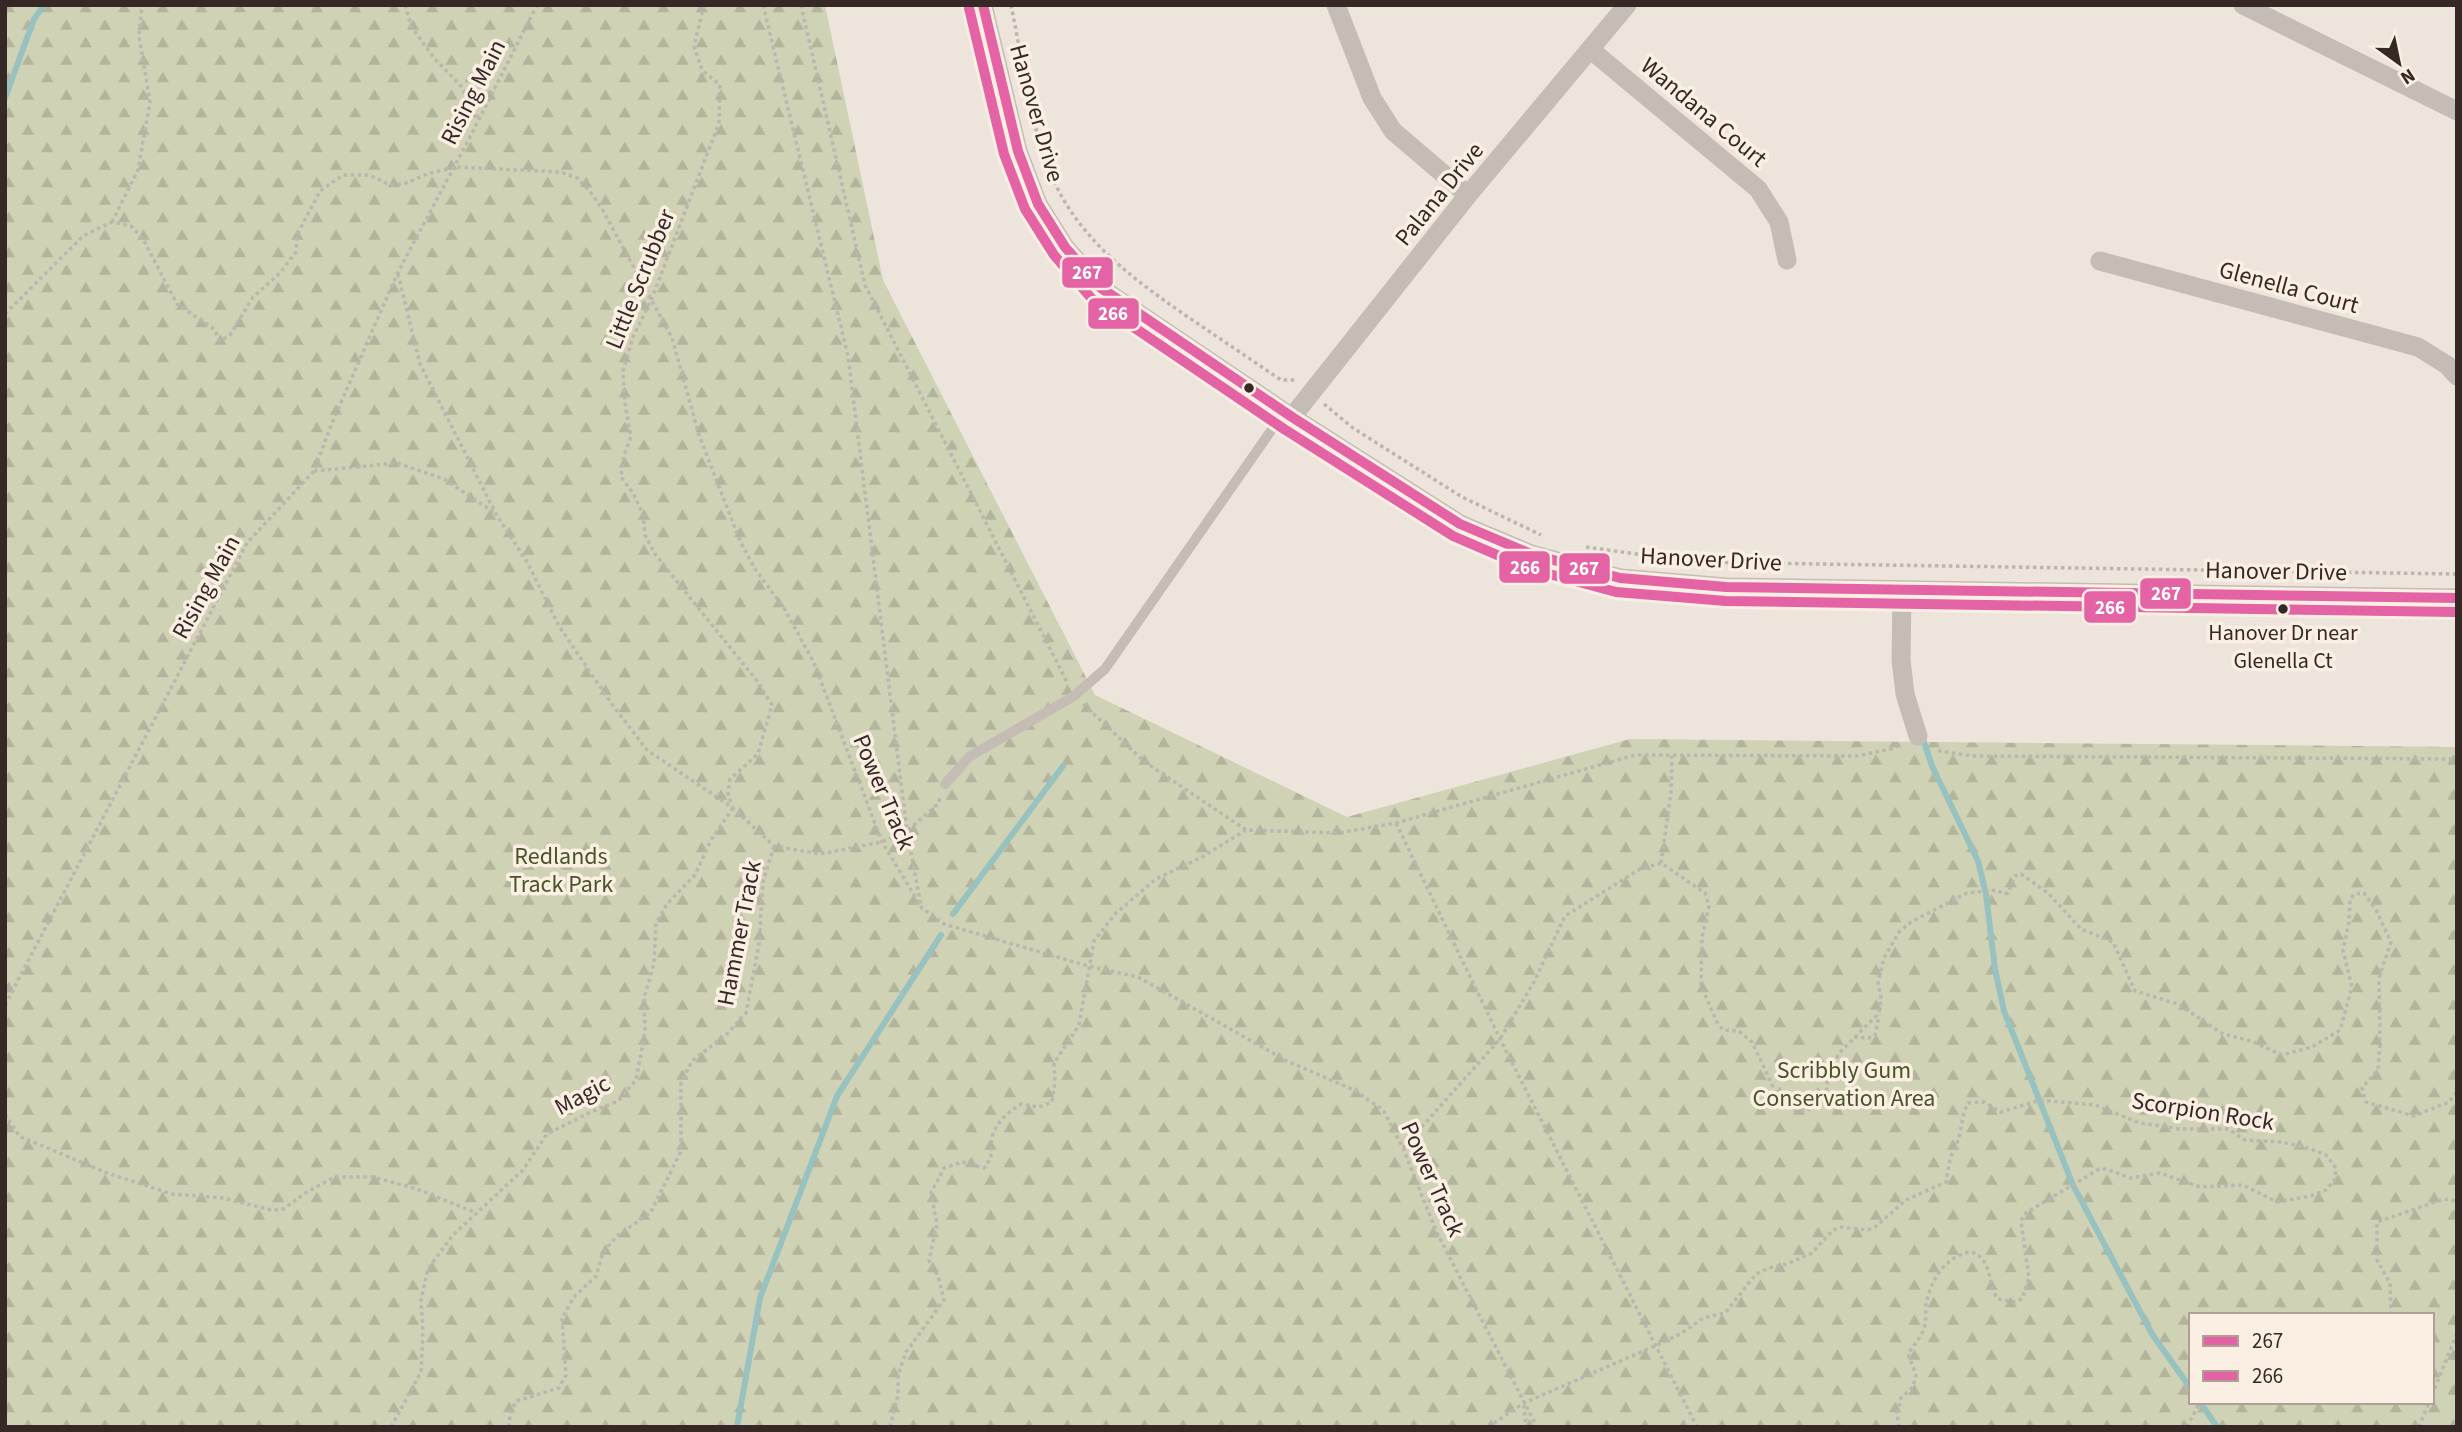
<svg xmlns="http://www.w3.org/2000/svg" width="2462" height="1432" font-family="'Source Sans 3',sans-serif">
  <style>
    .forest { fill: url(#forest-firs); fill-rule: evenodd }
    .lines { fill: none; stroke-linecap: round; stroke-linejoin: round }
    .stream { stroke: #98c2bf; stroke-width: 6 }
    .path { stroke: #beb5ae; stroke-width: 3.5; stroke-dasharray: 3.5 3.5; stroke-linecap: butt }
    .service { stroke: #c5bcb6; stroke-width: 10 }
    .minor { stroke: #c5bcb6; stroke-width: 19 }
    .bus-1-casing { stroke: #fbefe3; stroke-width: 16 }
    .bus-2-casing { stroke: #fbefe3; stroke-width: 16 }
    .bus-1 { stroke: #e463a4; stroke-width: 10 }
    .bus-2 { stroke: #e463a4; stroke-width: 10 }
    .bus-dot { fill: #362925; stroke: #fbefe3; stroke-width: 2.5 }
    .labels { text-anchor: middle; stroke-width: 7; stroke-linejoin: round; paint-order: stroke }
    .bus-label { font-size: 22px; fill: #362925; stroke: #fbefe3 }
    .street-label { font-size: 24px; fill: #362925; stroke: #fbefe3 }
    .park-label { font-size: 24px; fill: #475626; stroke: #fbefe3 }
    .line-badge { stroke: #fbefe3; stroke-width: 2.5 }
    .badge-label { font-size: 19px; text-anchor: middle; font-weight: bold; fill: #fff }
  </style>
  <defs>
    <pattern id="forest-firs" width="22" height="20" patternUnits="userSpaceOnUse" patternTransform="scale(1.75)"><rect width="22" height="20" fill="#cfd2b5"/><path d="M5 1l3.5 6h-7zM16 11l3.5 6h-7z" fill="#b2b49c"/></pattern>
  </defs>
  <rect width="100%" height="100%" fill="#ede4dc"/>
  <path class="forest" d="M5 5H825L883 280 1095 695 1347 817 1630 739 2457 747V1427H5ZM2191 1315H2432V1402H2191Z"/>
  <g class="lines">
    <path class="stream" d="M5 98 34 19 44 5
      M1923 739 1932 766 1978 861 1986 894 1995 969 2004 1011 2073 1185 2152 1334 2191 1389
      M953 914 1063 766
      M2200 1402 2217 1427
      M737 1427 760 1298 837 1096 941 935"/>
    <path class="path" d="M405 5 411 26 434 58 461 86 479 119
      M704 5 694 46 702 70 720 85 719 123 652 298 633 337 623 371 625 404 631 437 624 455 621 477 633 493 643 514 645 535 655 554 757 681 772 705 758 754 730 779 728 793 732 806
      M763 5 848 356 907 831 921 906
      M801 5 865 285 1068 684
      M1011 5C1022 57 1029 118 1048 167 1074 236 1130 277 1188 317 1219 338 1250 359 1281 380H1295
      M112 222 138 170 150 102 139 36 142 5
      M398 274 420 364 496 514 527 562 559 626 611 703 647 750 733 808 774 846 820 854 882 842 907 831 938 804 941 795
      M5 314 83 236 112 222 131 226 143 239 177 304 214 329 220 341 230 335 253 297 280 273 296 252 297 235 320 191 343 175H369L390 185 404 184 427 174 455 167 561 172 577 178 589 190 601 207 672 338 699 435 740 541 755 569 784 608 814 663 882 842 922 908 944 924 1088 966 1138 977 1287 1061 1354 1090 1383 1110 1403 1148 1436 1231 1537 1427
      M1324 404 1353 428 1462 497 1541 535
      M314 471 397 463 444 479 495 513
      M1586 547 1693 562 2457 574
      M1083 704 1145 762 1246 830 1338 833 1396 823 1635 755 1857 756 1895 748 1900 743
      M1936 743 1940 751 1972 756 2457 759
      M1396 823 1500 1039 1697 1427
      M1661 863 1671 792 1672 756
      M5 1005 247 543 314 471 332 423 398 272 468 141 537 5
      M1854 1037 1868 1038 1875 1036 1879 1015
      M5 1114 19 1136 107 1173 172 1194 223 1198 271 1210 283 1209 307 1192 335 1177H373L417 1189 474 1212
      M1403 1148 1500 1039 1534 982 1565 916 1640 869 1661 863 1705 893 1709 906 1702 937 1701 986 1717 1022 1723 1030 1739 1031 1752 1042 1775 1091 1785 1104 1795 1111 1808 1110 1818 1104 1826 1095 1828 1076 1839 1053 1879 1013 1881 997 1878 983 1884 958 1899 932 1911 922 1967 893 1996 890 2004 894 2008 893 2015 876 2021 874 2048 893 2081 929 2113 942 2135 991 2178 1004 2223 1034 2251 1041 2282 1055 2312 1047 2340 1030 2352 987 2343 950 2349 922 2350 900 2354 894 2364 893 2376 910 2391 942 2379 978 2380 1045 2378 1070 2362 1088 2366 1102 2414 1116 2449 1102 2457 1092
      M2391 1315 2390 1283 2377 1260V1222L2444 1199 2457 1201
      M2432 1395 2457 1333
      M1524 1405 1526 1427
      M391 1427 421 1372 423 1331 421 1300 428 1269 453 1235 523 1170 547 1134 591 1112 618 1101 636 1080 645 1032 644 998 654 963 656 923 667 904 695 875 711 840 733 808
      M509 1427 510 1415 516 1401 559 1388 566 1375 562 1319 573 1298 596 1276 603 1252 617 1236 651 1212 681 1151V1083L692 1061 727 1034 746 1013 759 944 763 882 774 846
      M890 1427 898 1395V1375L906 1352 944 1300 938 1276 929 1261 937 1224 931 1193 944 1168 962 1162 984 1168C997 1152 988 1150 993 1134 998 1120 1009 1112 1021 1104L1039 1107 1052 1102 1055 1081 1054 1063 1079 1025 1094 941 1116 913 1156 879 1202 857 1246 830
      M1488 1427 1524 1403 1657 1345 1682 1333 1703 1318 1725 1313 1756 1274 1769 1268 1787 1264 1812 1253 1833 1230 1841 1227 1868 1230 1875 1227 1906 1200 1946 1182 1950 1159 1959 1138 1964 1112 1968 1103 1984 1102 2001 1112 2040 1100 2095 1105 2140 1123 2180 1129H2228L2245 1140 2282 1142 2311 1149 2326 1155 2336 1168 2335 1179 2326 1190 2311 1196 2277 1202 2243 1185 2200 1187 2160 1173 2130 1178 2106 1169H2099L2024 1214 2021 1221 2029 1278 2022 1299 2014 1302 1998 1299C1989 1288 1992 1271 1982 1259 1975 1250 1968 1251 1958 1256 1940 1265 1930 1284 1926 1304 1925 1313 1927 1322 1923 1331 1920 1339 1912 1347 1908 1354L1916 1375 1913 1387 1901 1398 1897 1413 1899 1427
      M2187 1427 2200 1402
      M2419 1427 2429 1402"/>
    <path class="service" d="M945 784 969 757 1074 696 1105 669 1284 412"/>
    <path class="minor" d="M983 5 1018 151 1038 204 1065 247 1101 288 1292 417 1460 524 1531 554 1620 578 1726 587 2457 598
      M1336 5 1372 98 1393 131 1468 195
      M2243 5 2457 111
      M1591 50 1758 189 1779 222 1787 260
      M2100 261 2418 347 2447 365 2457 376
      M1292 417 1468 195 1627 5
      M1902 590 1901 660 1905 694 1918 736"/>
    <defs>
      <path id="bus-1" d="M983 5 1018 151 1038 204 1065 247 1101 288 1292 417 1460 524 1531 554 1620 578 1726 587 2457 598"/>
      <path id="bus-2" d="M969 8 1004 154 1025 209 1054 255 1092 299 1284 429 1453 536 1527 568 1616 592 1726 601 2457 612"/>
    </defs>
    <use href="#bus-1" class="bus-1-casing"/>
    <use href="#bus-2" class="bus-2-casing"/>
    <use href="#bus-1" class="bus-1"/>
    <use href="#bus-2" class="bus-2"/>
  </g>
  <g class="bus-dot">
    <circle cx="1249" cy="388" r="6"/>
    <circle cx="2283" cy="609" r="6"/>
  </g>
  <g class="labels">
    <g class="bus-label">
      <text x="2283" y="640">Hanover Dr near<tspan x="2283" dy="28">Glenella Ct</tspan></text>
    </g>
    <g class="street-label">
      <text transform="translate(473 92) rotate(-63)" y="8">Rising Main</text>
      <text transform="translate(1704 112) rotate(40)" y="8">Wandana Court</text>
      <text transform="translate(1037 113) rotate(74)" y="8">Hanover Drive</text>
      <text transform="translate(1439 194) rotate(-51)" y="8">Palana Drive</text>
      <text transform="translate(640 279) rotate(-68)" y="8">Little Scrubber</text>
      <text transform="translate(2289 287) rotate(15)" y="8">Glenella Court</text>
      <text transform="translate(1711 559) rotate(3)" y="8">Hanover Drive</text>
      <text transform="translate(2276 571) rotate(1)" y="8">Hanover Drive</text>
      <text transform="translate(206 587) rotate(-61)" y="8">Rising Main</text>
      <text transform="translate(884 792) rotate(67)" y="8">Power Track</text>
      <text transform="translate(739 933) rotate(-79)" y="8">Hammer Track</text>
      <text transform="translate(582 1095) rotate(-28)" y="8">Magic</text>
      <text transform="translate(2203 1111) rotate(9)" y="8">Scorpion Rock</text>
      <text transform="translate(1433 1179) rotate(66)" y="8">Power Track</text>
    </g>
    <g class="park-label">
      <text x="561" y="864">Redlands<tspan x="561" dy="28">Track Park</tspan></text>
      <text x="1844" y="1078">Scribbly Gum<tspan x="1844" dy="28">Conservation Area</tspan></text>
    </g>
  </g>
  <g class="line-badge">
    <rect x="1061" y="256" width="53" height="33" rx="7" fill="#e463a4"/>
    <rect x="1087" y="297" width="53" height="33" rx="7" fill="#e463a4"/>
    <rect x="1498" y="550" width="53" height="34" rx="7" fill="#e463a4"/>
    <rect x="1558" y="552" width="53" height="33" rx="7" fill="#e463a4"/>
    <rect x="2139" y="577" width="53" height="33" rx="7" fill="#e463a4"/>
    <rect x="2083" y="590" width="54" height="34" rx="7" fill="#e463a4"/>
  </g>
  <g class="badge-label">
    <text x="1087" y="279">267</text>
    <text x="1113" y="320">266</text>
    <text x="1525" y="574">266</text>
    <text x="1584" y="575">267</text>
    <text x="2166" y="600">267</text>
    <text x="2110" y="614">266</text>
  </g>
  <rect width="2462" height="1432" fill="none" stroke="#362925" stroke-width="14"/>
  <rect x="2189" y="1313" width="245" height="91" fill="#fbefe3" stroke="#aca097" stroke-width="2"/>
  <rect x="2203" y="1336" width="35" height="10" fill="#e463a4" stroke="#aca097" stroke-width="2"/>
  <text x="2252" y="1348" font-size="21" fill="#362925">267</text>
  <rect x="2203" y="1371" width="35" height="10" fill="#e463a4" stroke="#aca097" stroke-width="2"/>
  <text x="2252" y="1383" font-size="21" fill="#362925">266</text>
  <g transform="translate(2399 63) rotate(147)" stroke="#fbefe3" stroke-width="5" paint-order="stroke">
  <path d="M0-5L12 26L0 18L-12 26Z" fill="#362925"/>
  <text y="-10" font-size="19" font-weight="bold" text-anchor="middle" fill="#362925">N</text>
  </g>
</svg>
